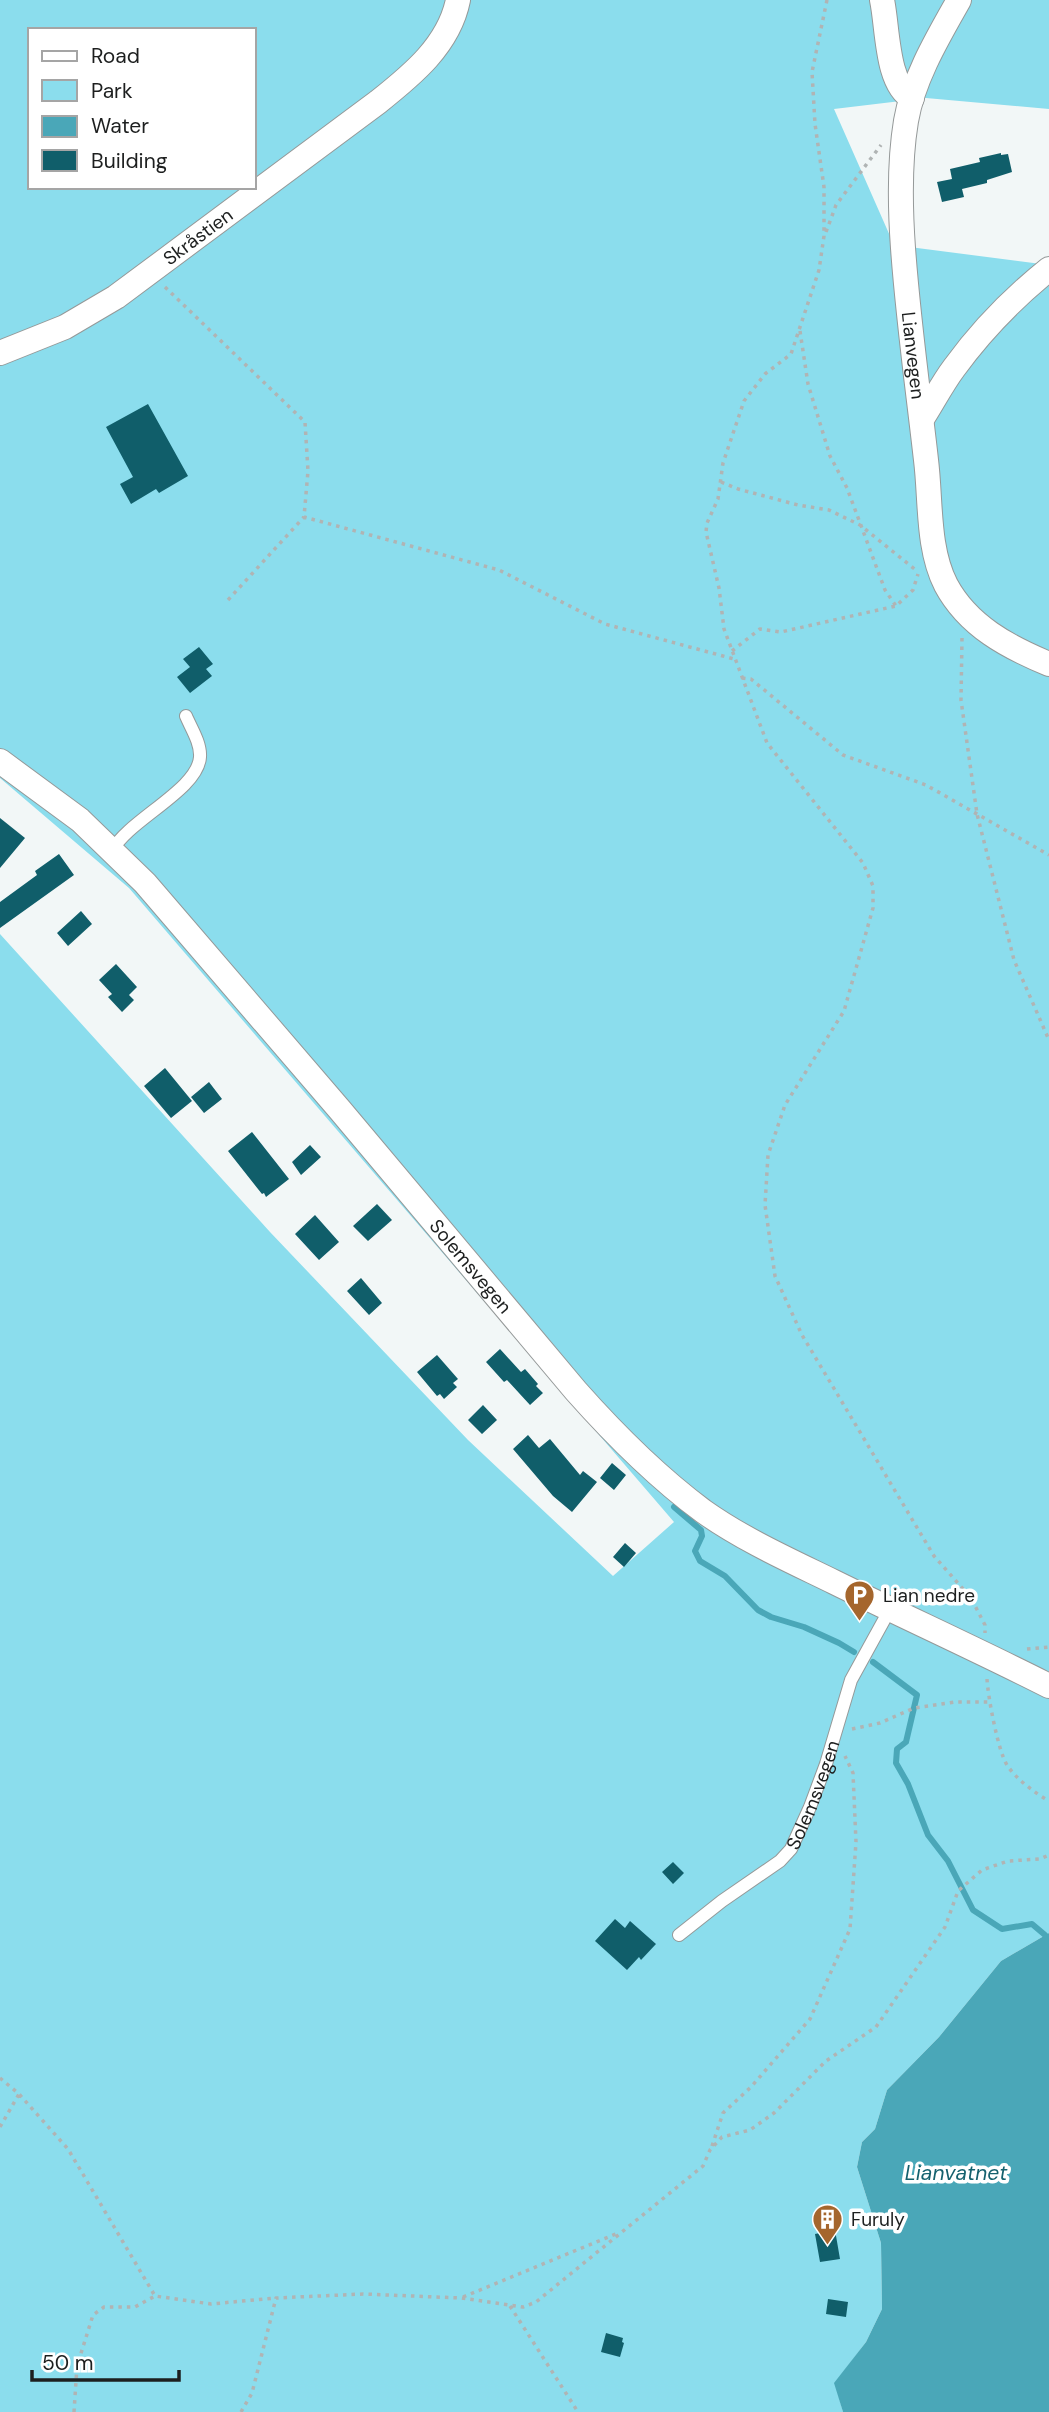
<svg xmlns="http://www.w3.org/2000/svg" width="1049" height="2412" font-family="'DM Sans',sans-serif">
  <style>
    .green { fill: #8bdded; fill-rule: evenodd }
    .water { fill: #4aa7b8 }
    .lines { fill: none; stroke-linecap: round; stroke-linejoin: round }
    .stream { stroke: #4aa7b8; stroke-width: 6 }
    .building { fill: #105e6a }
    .service-casing { stroke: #959999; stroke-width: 14 }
    .minor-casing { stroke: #959999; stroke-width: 26 }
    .path { stroke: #b0b4b4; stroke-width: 3.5; stroke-dasharray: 3.5 5; stroke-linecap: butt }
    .service { stroke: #fff; stroke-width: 12 }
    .minor { stroke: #fff; stroke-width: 24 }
    .labels { text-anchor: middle; stroke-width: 7; stroke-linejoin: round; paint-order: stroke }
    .street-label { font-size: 19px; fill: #1d1f1f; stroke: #fff }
    .poi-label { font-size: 19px; fill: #1d1f1f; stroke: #fff; text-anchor: start }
    .water-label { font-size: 21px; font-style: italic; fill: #15616e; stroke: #fff }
  </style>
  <rect width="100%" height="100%" fill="#f2f7f7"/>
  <path class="green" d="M0 0H1049V109L926 98 834 109 894 245 1049 265V1933L1001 1961 939 2037 887 2090 875 2129 862 2142 857 2167 881 2243 882 2309 866 2342 835 2383 843 2412H0V934L270 1232 468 1440 613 1576 674 1522 129 888 0 778ZM30 30H254V187H30Z"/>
  <path class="water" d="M1049 1933V2412H843L834 2383 866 2342 882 2309 881 2243 857 2167 862 2142 875 2129 887 2090 939 2037 1001 1961Z"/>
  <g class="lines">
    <path class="stream" d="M674 1507 701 1530 702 1536 695 1551 700 1561 725 1576 758 1610 771 1617 804 1627 839 1643 854 1652
      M873 1662 917 1695 906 1742 897 1749 896 1763 908 1784 928 1835 948 1861 973 1910 1002 1929 1032 1924 1045 1935"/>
  </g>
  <path class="building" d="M1001 153V155L1008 154 1012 172 987 180V183L962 189 964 197 942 202 937 182 952 179 950 169 980 162 979 158Z
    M148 404 188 476 159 493 156 489 131 504 120 484 133 477 106 427Z
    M199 647 213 664 206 669 212 676 190 693 177 677 190 667 183 659Z
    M0 818 25 838 0 868Z
    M59 854 74 875 0 928V902L37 875 35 871Z
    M81 911 92 924 68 946 57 933Z
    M116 964 137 987 129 995 134 1000 122 1012 108 997 112 994 99 980Z
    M165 1068 192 1101 171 1118 144 1086Z
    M209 1082 222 1099 204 1113 191 1097Z
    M252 1132 289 1179 266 1197 264 1193 262 1194 228 1151Z
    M310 1145 321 1157 301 1175 292 1162Z
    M377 1204 392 1220 368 1241 353 1226Z
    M315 1215 339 1242 319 1260 295 1234Z
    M361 1278 382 1303 369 1315 347 1291Z
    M500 1349 521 1372 525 1369 538 1384 536 1386 543 1393 530 1405 507 1380 504 1382 486 1362Z
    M437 1355 458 1379 453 1383 457 1387 444 1399 440 1394 437 1396 417 1372Z
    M483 1405 497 1420 482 1434 468 1420Z
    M528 1435 539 1448 550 1439 580 1475 583 1471 597 1482 572 1512 553 1496 513 1449Z
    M612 1463 626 1475 614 1490 600 1478Z
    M625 1543 636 1553 624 1567 613 1557Z
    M673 1862 684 1873 673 1884 662 1872Z
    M615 1919 625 1928 630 1921 656 1944 641 1960 639 1957 627 1970 595 1941Z
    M835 2230 840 2259 820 2262 815 2234Z
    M828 2299 848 2302 846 2317 826 2314Z
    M606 2333 623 2338 622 2342 624 2343 620 2357 601 2352Z"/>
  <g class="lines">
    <defs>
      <g id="service">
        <path d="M112 851C128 820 198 790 200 757 201 743 191 728 186 716"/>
        <path id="s1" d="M679 1935 722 1901 780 1861 791 1849 810 1807 826 1764 851 1680 889 1611"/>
      </g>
      <g id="minor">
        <path d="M882 0C888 28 886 84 912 98"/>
        <path id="s2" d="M959 0C938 37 913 79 906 121 899 163 900 206 903 248 908 319 918 389 926 460 931 500 927 548 946 585 968 626 1008 647 1049 664"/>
        <path id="s3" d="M0 353 65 327 116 297 378 102C412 75 449 45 458 0"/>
        <path d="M922 419C933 402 942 384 954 368 981 331 1013 298 1049 269"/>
        <path id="s4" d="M0 761 80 820 145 883 340 1110 576 1391C615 1435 656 1476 703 1511 744 1540 789 1560 834 1582 905 1617 978 1650 1049 1686"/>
      </g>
    </defs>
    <use href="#service" class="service-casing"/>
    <use href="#minor" class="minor-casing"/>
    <path class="path" d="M827 0 812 72 815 124 824 187V236L819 270 791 354 765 374 744 401 723 463 718 499 707 523 706 532 719 588 724 629 767 743 863 863 873 886V908L844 1011 785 1105 768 1155 765 1205 775 1276 802 1335 934 1556 971 1598 985 1625V1633
      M826 232 836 205 881 145
      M165 287 305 422 308 471 304 517 499 570 605 624 734 659
      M800 331 808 384 830 456 847 488 885 590 896 606
      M721 482 738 489 798 505 829 510 860 525 917 571
      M228 600 304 517
      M962 638 961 700 977 814 1014 960 1049 1040
      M732 651 760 629 781 632 896 606 913 590 918 574
      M742 678 751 679 843 755 926 785 1049 855
      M1027 1649 1049 1647
      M987 1679C988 1697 998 1751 1007 1765 1016 1779 1035 1793 1049 1801
      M852 1729 880 1723 914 1708 955 1702H989
      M0 2078 19 2094 68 2149 155 2296 211 2304 275 2298
      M0 2127 19 2094
      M712 2146 723 2113 751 2087 810 2019 850 1929 856 1842 853 1773 845 1756
      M463 2297 618 2233
      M510 2306 578 2412
      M74 2412 77 2366 93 2315 104 2307H135L155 2296
      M241 2412 252 2393 276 2298 363 2294 461 2298 523 2307 536 2302 703 2166 710 2150 722 2137 750 2130 774 2113 826 2061 876 2027 945 1927 958 1891 982 1870 1008 1861 1040 1859 1049 1855"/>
    <use href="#service" class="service"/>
    <use href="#minor" class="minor"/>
  </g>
  <defs>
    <symbol id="parking-pin" viewBox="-11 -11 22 30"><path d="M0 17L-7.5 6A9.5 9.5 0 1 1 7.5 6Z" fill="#a5662d" stroke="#fff"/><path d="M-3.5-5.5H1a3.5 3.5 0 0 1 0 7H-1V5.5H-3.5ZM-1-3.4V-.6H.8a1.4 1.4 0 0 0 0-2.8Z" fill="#fff"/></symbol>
    <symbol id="building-pin" viewBox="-11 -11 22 30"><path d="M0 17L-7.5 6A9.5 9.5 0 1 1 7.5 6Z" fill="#a5662d" stroke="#fff"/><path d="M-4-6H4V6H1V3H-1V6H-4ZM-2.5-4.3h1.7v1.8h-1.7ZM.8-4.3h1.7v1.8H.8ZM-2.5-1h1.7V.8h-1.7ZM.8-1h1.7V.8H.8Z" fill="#fff"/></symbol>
  </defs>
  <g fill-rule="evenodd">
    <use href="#parking-pin" x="842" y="1578" width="35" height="47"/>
    <use href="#building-pin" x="810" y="2202" width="35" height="47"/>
  </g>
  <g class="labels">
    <g class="street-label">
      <text dy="7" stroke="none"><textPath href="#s3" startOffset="231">Skråstien</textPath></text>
      <text dy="7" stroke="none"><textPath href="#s2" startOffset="368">Lianvegen</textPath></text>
      <text dy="7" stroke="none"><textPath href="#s4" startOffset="693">Solemsvegen</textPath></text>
      <text dy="7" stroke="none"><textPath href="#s1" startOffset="200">Solemsvegen</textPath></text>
    </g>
    <g class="poi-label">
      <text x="883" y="1602">Lian nedre</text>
      <text x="851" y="2226">Furuly</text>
    </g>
    <g class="water-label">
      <text x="956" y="2180">Lianvatnet</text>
    </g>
  </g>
  <rect x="28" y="28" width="228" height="161" fill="#ffffff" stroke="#a5a5a5" stroke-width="2"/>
  <rect x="42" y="51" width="35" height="10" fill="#ffffff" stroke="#a5a5a5" stroke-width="2"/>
  <text x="91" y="63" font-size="21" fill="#1d1f1f">Road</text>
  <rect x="42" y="80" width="35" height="21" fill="#8bdded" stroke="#a5a5a5" stroke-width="2"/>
  <text x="91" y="98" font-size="21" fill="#1d1f1f">Park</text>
  <rect x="42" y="116" width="35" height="21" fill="#4aa7b8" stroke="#a5a5a5" stroke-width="2"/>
  <text x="91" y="133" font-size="21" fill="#1d1f1f">Water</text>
  <rect x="42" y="150" width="35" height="21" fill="#105e6a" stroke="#a5a5a5" stroke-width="2"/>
  <text x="91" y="168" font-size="21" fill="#1d1f1f">Building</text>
  <path d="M32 2370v10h147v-10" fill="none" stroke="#1d1f1f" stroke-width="3.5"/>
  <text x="42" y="2370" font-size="21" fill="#1d1f1f" stroke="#ffffff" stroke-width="5" paint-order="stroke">50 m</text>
</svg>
